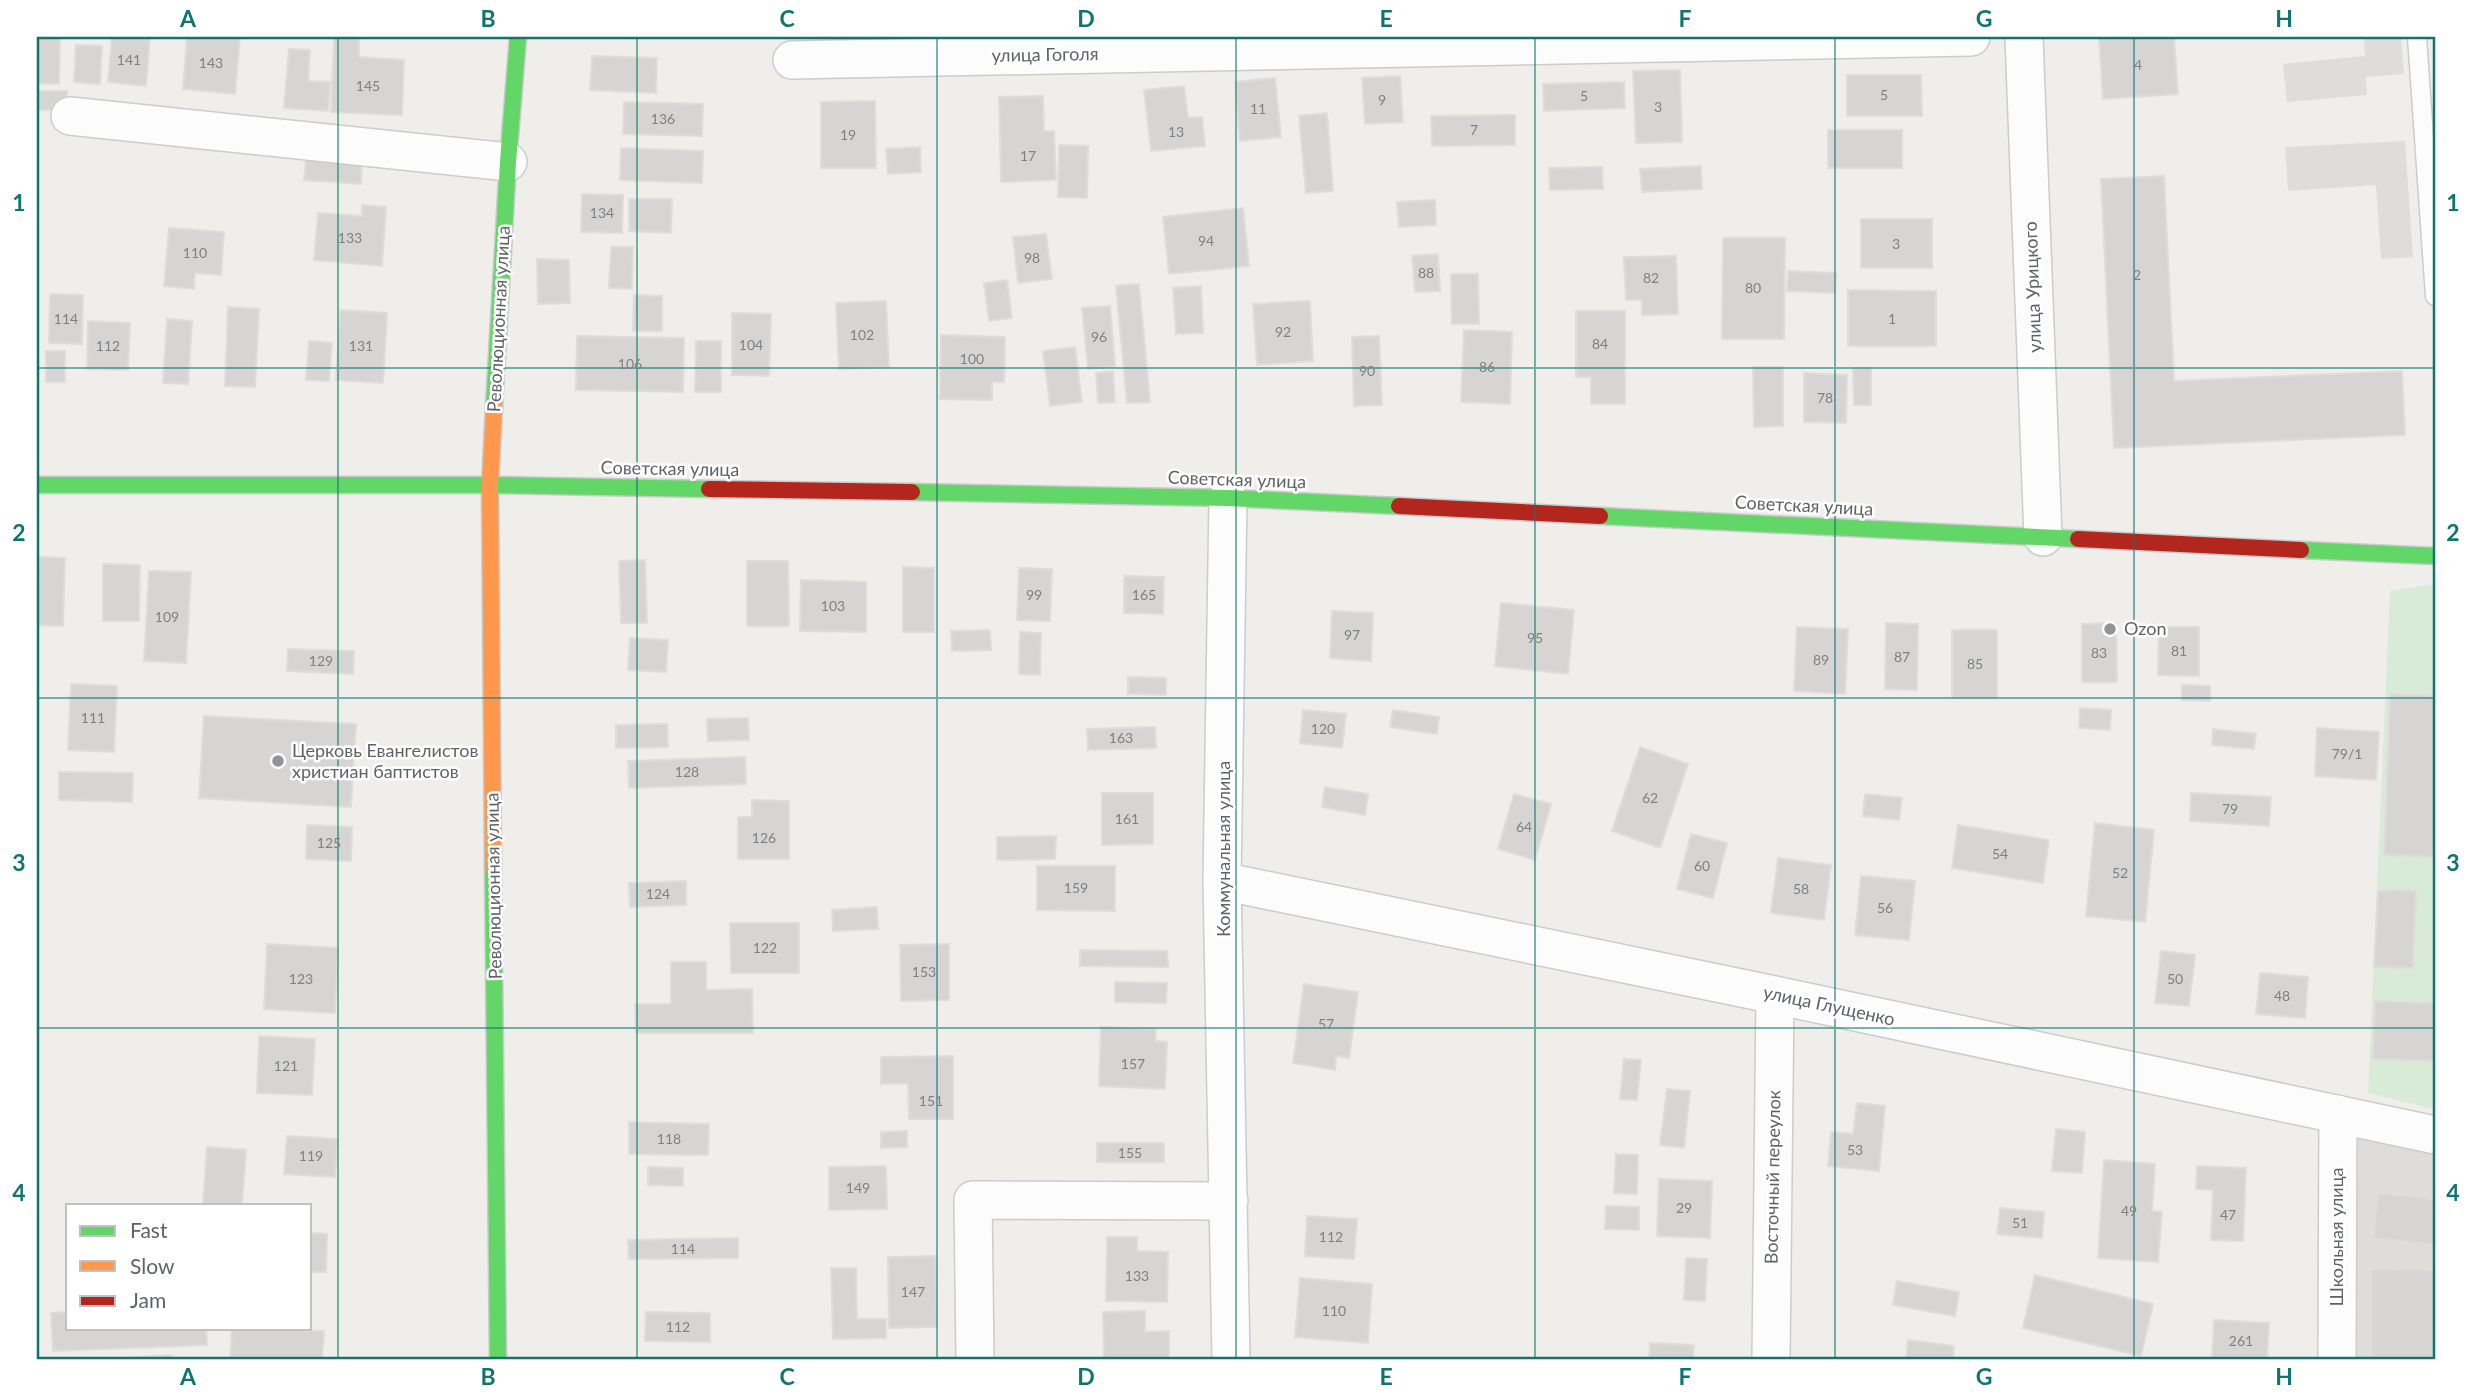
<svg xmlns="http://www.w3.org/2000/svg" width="2472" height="1396" font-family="Lato,sans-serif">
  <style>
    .industrial { fill: #dfddda }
    .green { fill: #d8ebd6 }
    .building { fill: #d6d5d3; stroke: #deddd9; stroke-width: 2 }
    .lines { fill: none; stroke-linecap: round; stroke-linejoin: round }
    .lane-casing { stroke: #cbcccc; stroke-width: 21 }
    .street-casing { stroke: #cbcccc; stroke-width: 40 }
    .fast-casing { stroke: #cacacb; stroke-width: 19 }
    .slow-casing { stroke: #cacacb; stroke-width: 19 }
    .jam-casing { stroke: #cacacb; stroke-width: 19 }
    .lane { stroke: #fdfcfc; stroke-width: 18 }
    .street { stroke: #fdfcfc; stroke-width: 37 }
    .fast { stroke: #63d668; stroke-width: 16 }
    .slow { stroke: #ff974d; stroke-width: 16 }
    .jam { stroke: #b3261e; stroke-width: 16 }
    .grid { fill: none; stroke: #0f766e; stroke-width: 2; stroke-opacity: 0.55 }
    .poi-dot { fill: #919496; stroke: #fff; stroke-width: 2.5 }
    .labels { text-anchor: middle; stroke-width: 5; stroke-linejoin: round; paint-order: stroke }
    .number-label { font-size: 14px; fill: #7e8184 }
    .street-label { font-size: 18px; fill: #5f6368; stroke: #fff }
    .poi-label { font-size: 18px; fill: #5f6368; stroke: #fff; text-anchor: start }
    .neatline { fill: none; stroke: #0f766e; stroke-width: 2.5 }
    .grid-label { font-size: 23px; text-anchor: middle; font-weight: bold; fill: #0f766e }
  </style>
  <rect width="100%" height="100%" fill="#efeeea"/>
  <path class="industrial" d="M2364 37H2401L2404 74 2366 77 2367 95 2287 102 2283 64 2365 56Z
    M2405 141 2413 257 2381 259 2376 185 2288 191 2285 147Z
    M2353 1138 2435 1154V1359H2351Z"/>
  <path class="green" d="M2435 584V1109L2368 1093 2390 591Z"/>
  <path class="building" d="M37 37H60L59 84 37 83Z
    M112 37H150L146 86 108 82Z
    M187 37H240L235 94 183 89Z
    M334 37H359V57L404 60 402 115 331 112Z
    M2099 37H2174L2178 94 2103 99Z
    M76 45 102 46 100 84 74 82Z
    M289 49 310 50 308 81 330 82 328 111 284 108Z
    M592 56 657 58 656 93 590 90Z
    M1680 70 1682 142 1636 143 1633 71Z
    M1847 75H1921L1922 116H1847Z
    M1400 76 1403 122 1365 124 1362 78Z
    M1275 78 1281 137 1240 141 1235 82Z
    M1624 82 1625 108 1544 111 1543 84Z
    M1184 86 1188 118 1202 117 1205 146 1151 151 1144 90Z
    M37 91H67L66 110H37Z
    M1043 96 1044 131H1054L1056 180 1001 182 999 97Z
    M875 101 876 168H821V102Z
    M624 102 703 104 702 136 623 134Z
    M1327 113 1333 191 1306 193 1299 116Z
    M1515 115V145L1432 146 1431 116Z
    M1828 130H1902V168H1828Z
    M1059 145 1088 146 1087 198 1058 197Z
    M920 147 921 172 888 174 886 149Z
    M621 148 703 151 702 183 620 180Z
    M306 159 362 163 361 184 304 180Z
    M1701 166 1702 189 1642 192 1640 169Z
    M1602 167 1603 189 1550 190 1549 168Z
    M2164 176 2174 381 2402 371 2405 435 2114 448 2101 179Z
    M582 194 623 195 622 233 581 232Z
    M629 199H672L671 233 629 231Z
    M1435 200 1436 225 1399 227 1397 202Z
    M362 205 386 207 382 266 314 260 318 213 362 216Z
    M1243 208 1249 266 1169 274 1163 217Z
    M1861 219H1932V268H1861Z
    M169 228 224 232 221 275 195 273 194 289 164 286Z
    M1046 234 1052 279 1018 283 1013 237Z
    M1723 238H1785L1784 339H1722Z
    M611 247H633L632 289 609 288Z
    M1438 254 1440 291 1415 292 1412 256Z
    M1676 256 1678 314 1642 315V300H1626L1624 257Z
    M537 259 569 260 570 303 538 304Z
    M1788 271 1836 273 1835 293 1787 291Z
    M1451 274H1478L1479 324H1452Z
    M1007 280 1012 318 989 321 984 283Z
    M1139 284 1150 402 1127 403 1116 286Z
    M1201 286 1203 333 1176 334 1173 288Z
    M1848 290 1936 291V346H1848Z
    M50 294 83 295 82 344 49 343Z
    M634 295 662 296V331H633Z
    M886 301 889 367 839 369 836 303Z
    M1310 301 1313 361 1257 365 1253 304Z
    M1110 306 1115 366 1088 369 1082 308Z
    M228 307 259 309 255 387 225 386Z
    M340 310 387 313 383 383 336 380Z
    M1576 311H1625V404H1591V377H1576Z
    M732 313 771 314 769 376 732 375Z
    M167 319 192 321 188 384 163 383Z
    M88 321 130 323 128 370 87 369Z
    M1464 330 1512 332 1510 404 1461 402Z
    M941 335 1005 337 1004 382H992V400L940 399Z
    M577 336 684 338 683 392 576 390Z
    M1379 336 1382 405 1354 406 1352 337Z
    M309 341 332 343 329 381 306 380Z
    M696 341H721V392H695Z
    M1075 347 1082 402 1050 406 1043 351Z
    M46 351H65V382H46Z
    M1753 367H1783V426L1754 427Z
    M1853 368H1871V405H1854Z
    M1113 371 1115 402 1098 403 1096 373Z
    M1804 373 1847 375 1846 423 1804 422Z
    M39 557 65 558 63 626 37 625Z
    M645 560 647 623H621L619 561Z
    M747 561H788L789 626H747Z
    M103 564 140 565 139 621H103Z
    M903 567 934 568V632H903Z
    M1019 568 1052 569 1050 621 1017 620Z
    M149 571 191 572 186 663 144 661Z
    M1124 576 1164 577 1163 614 1124 613Z
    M801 580 866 582V632L800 631Z
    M1501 603 1574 610 1568 674 1495 666Z
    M1332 611 1373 613 1371 661 1330 658Z
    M1886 623 1918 624 1917 690 1885 689Z
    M2116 623 2117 682H2082V624Z
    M1797 627 1848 629 1845 694 1794 691Z
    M2159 627H2199V676L2158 675Z
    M990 630 991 650 952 651 951 631Z
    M1952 630H1997V698H1952Z
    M1020 632 1041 633 1040 675 1019 674Z
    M630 638 668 640 666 672 628 670Z
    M288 649 354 651 353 674 287 671Z
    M1128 677 1166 678V695L1128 694Z
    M71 684 117 686 114 752 68 750Z
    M2182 685 2210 686V701L2182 700Z
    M2390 694 2435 696V857L2384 855Z
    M2080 708 2111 710 2110 730 2079 728Z
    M1303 710 1346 714 1342 748 1300 743Z
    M1393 710 1439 717 1437 734 1390 727Z
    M204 716 356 724 351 807 199 798Z
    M748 718 749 740 708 741 707 719Z
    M667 724 668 747 616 748V725Z
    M1155 727 1156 748 1088 750 1087 729Z
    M2317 728 2379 732 2376 780 2315 776Z
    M2213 729 2256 734 2254 749 2212 745Z
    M1640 747 1688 764 1660 848 1612 831Z
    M745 757 746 784 629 788 628 761Z
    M59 772 133 773 132 802 59 800Z
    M1325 787 1368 794 1365 815 1322 807Z
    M1102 793H1153V844L1102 845Z
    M2191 793 2271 797 2269 826 2190 821Z
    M1514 794 1551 804 1535 860 1498 849Z
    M1865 794 1902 798 1899 820 1863 816Z
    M752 800 789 801V859H738V817H752Z
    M2095 823 2154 830 2145 922 2086 916Z
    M307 825 352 827 351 861 306 859Z
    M1958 825 2049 840 2043 883 1952 868Z
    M1691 834 1727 843 1713 898 1677 889Z
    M1056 836 1055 859 997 860V837Z
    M1778 858 1831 865 1824 920 1771 913Z
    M1037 866H1115V911L1037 910Z
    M1861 876 1915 881 1909 940 1855 935Z
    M686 881V905L630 907 629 883Z
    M2378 890 2416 891 2413 968 2374 967Z
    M877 907 878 929 833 931 832 910Z
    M730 923H799V973H731Z
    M267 944 338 948 335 1013 264 1009Z
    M949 944V1000L901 1001 900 945Z
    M1080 950 1167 951 1168 967 1080 966Z
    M2161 951 2195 955 2189 1006 2155 1003Z
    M671 962H706V990L752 989 753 1033H636L635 1004H671Z
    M2260 973 2308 977 2305 1018 2256 1014Z
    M1115 982 1167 983 1166 1003 1115 1002Z
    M1304 984 1358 992 1349 1058 1336 1056 1335 1070 1293 1063Z
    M2375 1001 2435 1003V1061L2373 1059Z
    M1101 1027 1156 1029 1155 1041 1167 1042 1165 1089 1099 1086Z
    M259 1036 315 1039 312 1095 257 1093Z
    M953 1056V1119H909L908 1083 881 1084V1057Z
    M1624 1059 1641 1060 1637 1100 1620 1099Z
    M1667 1089 1690 1091 1684 1148 1660 1145Z
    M1857 1103 1885 1106 1879 1171 1828 1166 1831 1132 1853 1134Z
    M629 1122 709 1124 708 1155 629 1154Z
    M2056 1129 2085 1132 2082 1173 2052 1171Z
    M907 1131V1147L881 1148V1132Z
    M287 1136 338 1139 335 1177 284 1174Z
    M1097 1143H1164V1162H1097Z
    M207 1147 246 1150 242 1205H203Z
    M1616 1154 1638 1155 1637 1194 1614 1193Z
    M2104 1160 2155 1164 2152 1211 2162 1212 2158 1262 2098 1258Z
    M886 1166 887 1209 829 1210V1167Z
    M2197 1166 2246 1168 2243 1241 2211 1240 2213 1190 2196 1189Z
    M648 1167 683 1168V1186L648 1185Z
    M1659 1179 1712 1181 1710 1238 1657 1236Z
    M2378 1193 2435 1199V1245L2373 1238Z
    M1606 1206 1639 1207V1230L1605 1229Z
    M2000 1208 2044 1212 2042 1238 1997 1234Z
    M1307 1216 1357 1219 1354 1259 1305 1256Z
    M310 1233 327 1234 326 1272H310Z
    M1107 1237H1137V1251L1168 1252 1167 1302 1106 1301Z
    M738 1238V1258L629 1259 628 1240Z
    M936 1256 937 1327 889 1328 888 1257Z
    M1686 1258 1707 1259 1705 1301 1684 1300Z
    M831 1268H856L857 1319H886V1338L833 1339Z
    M2371 1269 2435 1270V1359H2371Z
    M2035 1275 2153 1304 2141 1356 2023 1328Z
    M1300 1278 1372 1284 1368 1343 1295 1337Z
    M1897 1281 1959 1292 1955 1316 1893 1305Z
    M1145 1311V1332L1169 1331V1359H1104L1103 1312Z
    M68 1312V1328H206L207 1345 53 1351 51 1313Z
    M646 1312 710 1313V1342L645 1341Z
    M2214 1320 2269 1323 2267 1359H2212Z
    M232 1328 324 1331 322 1359H230Z
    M1908 1340 1954 1346 1953 1359H1906Z
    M1650 1343 1694 1345 1693 1359H1649Z
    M171 1355V1359H107Z"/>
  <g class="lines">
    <defs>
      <path id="lane" d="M2417 37 2435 296"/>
      <path id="street" d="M2024 37 2043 537
        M792 60 1971 37
        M70 116 508 162
        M1228 498 1222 881 1231 1359
        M1222 881 1775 995 2435 1135
        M975 1359 973 1200 1229 1201
        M1771 1359 1775 995
        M2337 1359 2338 1114"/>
      <path id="fast" d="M494 407 508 162 518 37
        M37 485H490L709 489
        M912 492 1228 498 1399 506
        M1600 516 2078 539
        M2301 550 2435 556
        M493 866 498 1359"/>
      <path id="slow" d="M493 866 490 485 494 407"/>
      <path id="jam" d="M709 489 912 492
        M1399 506 1600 516
        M2078 539 2301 550"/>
    </defs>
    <use href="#lane" class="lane-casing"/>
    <use href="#street" class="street-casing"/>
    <use href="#fast" class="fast-casing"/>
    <use href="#slow" class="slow-casing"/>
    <use href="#jam" class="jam-casing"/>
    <use href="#lane" class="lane"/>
    <use href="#street" class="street"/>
    <use href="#fast" class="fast"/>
    <use href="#slow" class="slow"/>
    <use href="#jam" class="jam"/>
  </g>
  <path class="grid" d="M338 37V1359M637 37V1359M937 37V1359M1236 37V1359M1535 37V1359M1835 37V1359M2134 37V1359M37 368H2435M37 698H2435M37 1028H2435"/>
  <g class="poi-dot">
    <circle cx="2110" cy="629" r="7"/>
    <circle cx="278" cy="761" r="7"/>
  </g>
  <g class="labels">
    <g class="number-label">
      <text x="129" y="65">141</text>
      <text x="211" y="68">143</text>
      <text x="2138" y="70">4</text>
      <text x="368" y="91">145</text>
      <text x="1884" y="100">5</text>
      <text x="1584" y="101">5</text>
      <text x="1382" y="105">9</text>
      <text x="1658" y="112">3</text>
      <text x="1258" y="114">11</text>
      <text x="663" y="124">136</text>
      <text x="1474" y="135">7</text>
      <text x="1176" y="137">13</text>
      <text x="848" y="140">19</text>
      <text x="1028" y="161">17</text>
      <text x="602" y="218">134</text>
      <text x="350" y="243">133</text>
      <text x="1206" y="246">94</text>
      <text x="1896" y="249">3</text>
      <text x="195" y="258">110</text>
      <text x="1032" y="263">98</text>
      <text x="1426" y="278">88</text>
      <text x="2137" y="280">2</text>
      <text x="1651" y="283">82</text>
      <text x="1753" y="293">80</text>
      <text x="66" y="324">114</text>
      <text x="1892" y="324">1</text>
      <text x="1283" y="337">92</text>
      <text x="862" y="340">102</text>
      <text x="1099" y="342">96</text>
      <text x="1600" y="349">84</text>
      <text x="751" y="350">104</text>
      <text x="108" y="351">112</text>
      <text x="361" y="351">131</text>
      <text x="972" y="364">100</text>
      <text x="630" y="369">106</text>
      <text x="1487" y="372">86</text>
      <text x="1367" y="376">90</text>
      <text x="1825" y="403">78</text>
      <text x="1034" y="600">99</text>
      <text x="1144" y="600">165</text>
      <text x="833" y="611">103</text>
      <text x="167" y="622">109</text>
      <text x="1352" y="640">97</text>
      <text x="1535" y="643">95</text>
      <text x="2179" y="656">81</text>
      <text x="2099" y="658">83</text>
      <text x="1902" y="662">87</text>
      <text x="1821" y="665">89</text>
      <text x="321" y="666">129</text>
      <text x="1975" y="669">85</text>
      <text x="93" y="723">111</text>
      <text x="1323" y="734">120</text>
      <text x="1121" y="743">163</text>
      <text x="2347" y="759">79/1</text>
      <text x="687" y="777">128</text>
      <text x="1650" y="803">62</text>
      <text x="2230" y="814">79</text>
      <text x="1127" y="824">161</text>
      <text x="1524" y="832">64</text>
      <text x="764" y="843">126</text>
      <text x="329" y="848">125</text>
      <text x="2000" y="859">54</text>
      <text x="1702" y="871">60</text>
      <text x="2120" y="878">52</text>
      <text x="1076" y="893">159</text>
      <text x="1801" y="894">58</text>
      <text x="658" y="899">124</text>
      <text x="1885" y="913">56</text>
      <text x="765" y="953">122</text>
      <text x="924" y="977">153</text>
      <text x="301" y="984">123</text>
      <text x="2175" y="984">50</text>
      <text x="2282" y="1001">48</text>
      <text x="1326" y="1029">57</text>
      <text x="1133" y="1069">157</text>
      <text x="286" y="1071">121</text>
      <text x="931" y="1106">151</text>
      <text x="669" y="1144">118</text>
      <text x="1855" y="1155">53</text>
      <text x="1130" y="1158">155</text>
      <text x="311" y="1161">119</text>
      <text x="858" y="1193">149</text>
      <text x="1684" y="1213">29</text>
      <text x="2129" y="1216">49</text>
      <text x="2228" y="1220">47</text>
      <text x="2020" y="1228">51</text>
      <text x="1331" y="1242">112</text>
      <text x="683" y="1254">114</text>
      <text x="1137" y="1281">133</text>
      <text x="913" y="1297">147</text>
      <text x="1334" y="1316">110</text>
      <text x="678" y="1332">112</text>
      <text x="2241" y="1346">261</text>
    </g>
    <g class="street-label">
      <text transform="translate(1045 55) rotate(-1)" y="6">улица Гоголя</text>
      <text transform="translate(2033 287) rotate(-92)" y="6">улица Урицкого</text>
      <text transform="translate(499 319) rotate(-87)" y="6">Революционная улица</text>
      <text transform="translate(670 469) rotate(1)" y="6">Советская улица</text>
      <text transform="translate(1237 480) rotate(2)" y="6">Советская улица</text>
      <text transform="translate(1804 506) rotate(3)" y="6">Советская улица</text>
      <text transform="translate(1224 849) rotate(-90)" y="6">Коммунальная улица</text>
      <text transform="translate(494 886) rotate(-91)" y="6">Революционная улица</text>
      <text transform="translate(1829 1006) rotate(12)" y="6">улица Глущенко</text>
      <text transform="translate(1773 1177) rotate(-89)" y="6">Восточный переулок</text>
      <text transform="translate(2337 1237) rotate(-90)" y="6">Школьная улица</text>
    </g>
    <g class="poi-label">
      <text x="2124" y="635">Ozon</text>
      <text x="292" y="757">Церковь Евангелистов<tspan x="292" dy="21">христиан баптистов</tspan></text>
    </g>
  </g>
  <rect width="2472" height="1396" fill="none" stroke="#ffffff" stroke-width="77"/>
  <rect x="66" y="1204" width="245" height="126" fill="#ffffff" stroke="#bfc1c3" stroke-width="2"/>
  <rect x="80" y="1226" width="35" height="10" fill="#63d668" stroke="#bfc1c3" stroke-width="2"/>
  <text x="130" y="1238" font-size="21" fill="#5f6368">Fast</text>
  <rect x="80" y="1261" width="35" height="10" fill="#ff974d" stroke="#bfc1c3" stroke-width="2"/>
  <text x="130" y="1274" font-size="21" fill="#5f6368">Slow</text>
  <rect x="80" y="1296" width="35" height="10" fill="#b3261e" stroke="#bfc1c3" stroke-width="2"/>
  <text x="130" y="1308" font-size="21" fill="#5f6368">Jam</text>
  <rect x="38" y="38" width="2396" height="1320" class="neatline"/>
  <g class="grid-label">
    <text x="188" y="27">A</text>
    <text x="488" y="27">B</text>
    <text x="787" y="27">C</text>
    <text x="1086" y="27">D</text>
    <text x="1386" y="27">E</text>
    <text x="1685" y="27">F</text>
    <text x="1984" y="27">G</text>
    <text x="2284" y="27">H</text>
    <text x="19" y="211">1</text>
    <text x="2453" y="211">1</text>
    <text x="19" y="541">2</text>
    <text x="2453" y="541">2</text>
    <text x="19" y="871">3</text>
    <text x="2453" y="871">3</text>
    <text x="19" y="1201">4</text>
    <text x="2453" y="1201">4</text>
    <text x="188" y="1385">A</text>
    <text x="488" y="1385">B</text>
    <text x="787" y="1385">C</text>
    <text x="1086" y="1385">D</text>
    <text x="1386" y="1385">E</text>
    <text x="1685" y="1385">F</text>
    <text x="1984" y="1385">G</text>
    <text x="2284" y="1385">H</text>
  </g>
</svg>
